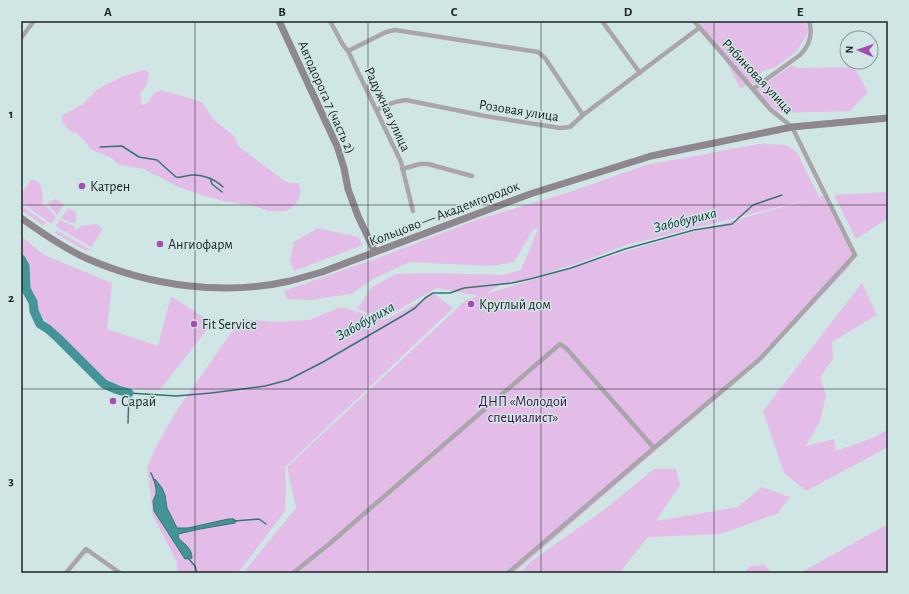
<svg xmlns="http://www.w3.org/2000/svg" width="909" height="594" font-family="'Alegreya Sans',sans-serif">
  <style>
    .green { fill: #e3bde7; fill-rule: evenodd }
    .water { fill: #429594; stroke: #377372 }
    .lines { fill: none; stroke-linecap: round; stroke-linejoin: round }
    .stream { stroke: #377372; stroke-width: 1.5 }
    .river { stroke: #429594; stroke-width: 9 }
    .street { stroke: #aaa5ab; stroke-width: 4.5 }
    .secondary { stroke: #8f8790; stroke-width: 7 }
    .grid { fill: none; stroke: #1c2424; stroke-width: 1; stroke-opacity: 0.55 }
    .poi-dot { fill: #a84ab4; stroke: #d0e6e5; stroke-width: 1.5 }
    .labels { text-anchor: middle; stroke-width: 3; stroke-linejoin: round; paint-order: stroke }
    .street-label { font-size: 14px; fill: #1c2424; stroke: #d0e6e5 }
    .poi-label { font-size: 14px; fill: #1c2424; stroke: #d0e6e5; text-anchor: start }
    .park-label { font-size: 14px; fill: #431049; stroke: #d0e6e5 }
    .water-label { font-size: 15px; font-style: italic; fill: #133b3b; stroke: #d0e6e5 }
    .neatline { fill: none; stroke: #1c2424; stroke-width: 1.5 }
    .grid-label { font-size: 13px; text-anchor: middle; font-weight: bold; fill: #1c2424 }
  </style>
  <rect width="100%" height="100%" fill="#d0e6e5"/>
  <path class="green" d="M697 21H804L809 31 796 52 774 68 762 71 755 83 740 88 717 44Z
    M791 66 800 68 854 67 868 92 850 111 782 113 757 98 756 90Z
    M143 70 149 72C149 81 145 88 140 95L142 105 148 103 154 93 161 90 202 102 213 119 234 136 238 146 283 180 290 183H298C305 194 296 207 286 211H269L251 205 223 201 205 196 178 187 144 169 120 165 111 158 90 149 86 142 76 133 71 132 62 122V116L83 104 98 89 119 78Z
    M759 144 786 145 797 152 819 197 823 196 854 258 849 267 758 363 514 573H243L296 508 287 467 466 300 478 296 437 288 384 318 357 309 372 287 396 274 432 273 502 275 521 270 538 229 534 228 514 262 491 266 410 262 375 278 351 294 310 300 287 299 284 291 375 259 476 220 570 192 646 165ZM815 198 647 245 486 294 500 285 528 279 581 262 627 245Z
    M31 180H35L41 185 43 200 42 204 44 206H46L56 217 51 224 21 202V194Z
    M888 192V218L856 239 834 195Z
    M56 199 64 205 57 215 47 203Z
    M21 205 46 223 44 226 21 210Z
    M69 208 76 213V223L69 222 61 218Z
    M60 220 74 226 76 230 79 229 80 226 96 224 103 229 91 247 55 226Z
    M318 228 358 237 363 245 294 271 290 260 294 242Z
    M56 230 91 250 86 251 55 233Z
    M21 236 44 255 112 283 107 329 158 346 171 296 212 323 160 390 104 387 21 293Z
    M862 283 877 315 832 342 833 359 820 377 826 395 820 421 806 446 834 439 836 451 875 437 888 429V447L806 491 784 473 763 411Z
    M434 294 453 308 285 467 286 489 285 511 238 573H177V562L153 516 147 467 157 445 177 410 241 319 277 322 309 320 341 307 385 320Z
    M654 469H676L680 485 656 521 738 507 762 487 790 497 778 513 721 534 648 537 619 573H520L530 562 604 510Z
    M888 524V573H800Z
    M764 565 772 572 771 573H744L750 566Z"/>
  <path class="water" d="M155 479 162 488 165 495 167 508 177 528H188L228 519H234L236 521 235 523 200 529 178 534 179 539C185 544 192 549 192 558L185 559 154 511 153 501 156 494V489L154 480Z"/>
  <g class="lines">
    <path class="stream" d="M100 147 122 146 139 157 157 160 176 177C181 178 182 176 186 176 199 173 214 178 223 187
      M210 178 212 184 222 192
      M128 423 129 393 176 396 211 393 265 386 288 380 323 362 404 315 415 308 425 298 433 293H450L464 288 512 283 530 279 571 268 625 249 694 230 732 224 753 205 782 195
      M151 473 154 480
      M234 521 259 519 266 524
      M188 558 195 566 197 573"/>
    <path class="river" d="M21 259 25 266 26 289 33 302 34 311 40 324 48 329 58 338 104 384 118 390 129 393"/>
    <path class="street" d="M330 21 343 45 348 51 401 162 413 211
      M602 21 640 73
      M21 38 34 21
      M348 51 386 32 395 30 538 52 545 58 583 115
      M753 89 800 55C810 45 813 34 809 21
      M376 110 395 102 406 100 485 116 560 128 570 127 583 115 699 28
      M402 169 420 164H428L472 176
      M66 573 86 549 120 573
      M293 573 328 545 560 344 566 348 654 448 760 359 855 255 792 127 770 109 694 21
      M508 573 654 448"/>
    <path class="secondary" d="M279 21 337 146 344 168 348 189 358 216 375 252
      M21 218C42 233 65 249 88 259 150 286 224 296 290 281 301 278 311 275 322 272L530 194 651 156 792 127 888 118"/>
  </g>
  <path class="grid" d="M195 21V573M368 21V573M541 21V573M714 21V573M21 205H888M21 389H888"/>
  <g class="poi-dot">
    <circle cx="82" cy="186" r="4"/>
    <circle cx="160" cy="244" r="4"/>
    <circle cx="471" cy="304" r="4"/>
    <circle cx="194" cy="324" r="4"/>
    <circle cx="113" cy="401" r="4"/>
  </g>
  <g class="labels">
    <g class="street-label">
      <text transform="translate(758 76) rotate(47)" y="5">Рябиновая улица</text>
      <text transform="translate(327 97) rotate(66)" y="5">Автодорога 7 (часть 2)</text>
      <text transform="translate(388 109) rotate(65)" y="5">Радужная улица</text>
      <text transform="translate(519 110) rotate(9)" y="5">Розовая улица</text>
      <text transform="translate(444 213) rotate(-21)" y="5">Кольцово — Академгородок</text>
    </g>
    <g class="poi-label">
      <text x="90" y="191">Катрен</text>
      <text x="168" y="249">Ангиофарм</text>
      <text x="479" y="309">Круглый дом</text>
      <text x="202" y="329">Fit Service</text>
      <text x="121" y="406">Сарай</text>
    </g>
    <g class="park-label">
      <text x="523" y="406">ДНП «Молодой<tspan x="523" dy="16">специалист»</tspan></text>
    </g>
    <g class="water-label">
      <text transform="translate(685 220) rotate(-14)" y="5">Забобуриха</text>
      <text transform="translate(365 321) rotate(-29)" y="5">Забобуриха</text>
    </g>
  </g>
  <rect width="909" height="594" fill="none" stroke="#d0e6e5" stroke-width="44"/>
  <g transform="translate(859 50) rotate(272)"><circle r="19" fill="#d0e6e5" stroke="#889898"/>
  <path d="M0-3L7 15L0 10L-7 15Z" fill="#a84ab4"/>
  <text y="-6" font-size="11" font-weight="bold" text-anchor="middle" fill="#1c2424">N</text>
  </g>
  <rect x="22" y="22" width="865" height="550" class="neatline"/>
  <g class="grid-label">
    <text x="108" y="16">A</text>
    <text x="282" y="16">B</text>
    <text x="454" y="16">C</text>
    <text x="628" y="16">D</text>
    <text x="800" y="16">E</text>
    <text x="11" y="118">1</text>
    <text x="11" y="302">2</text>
    <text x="11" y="485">3</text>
  </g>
</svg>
